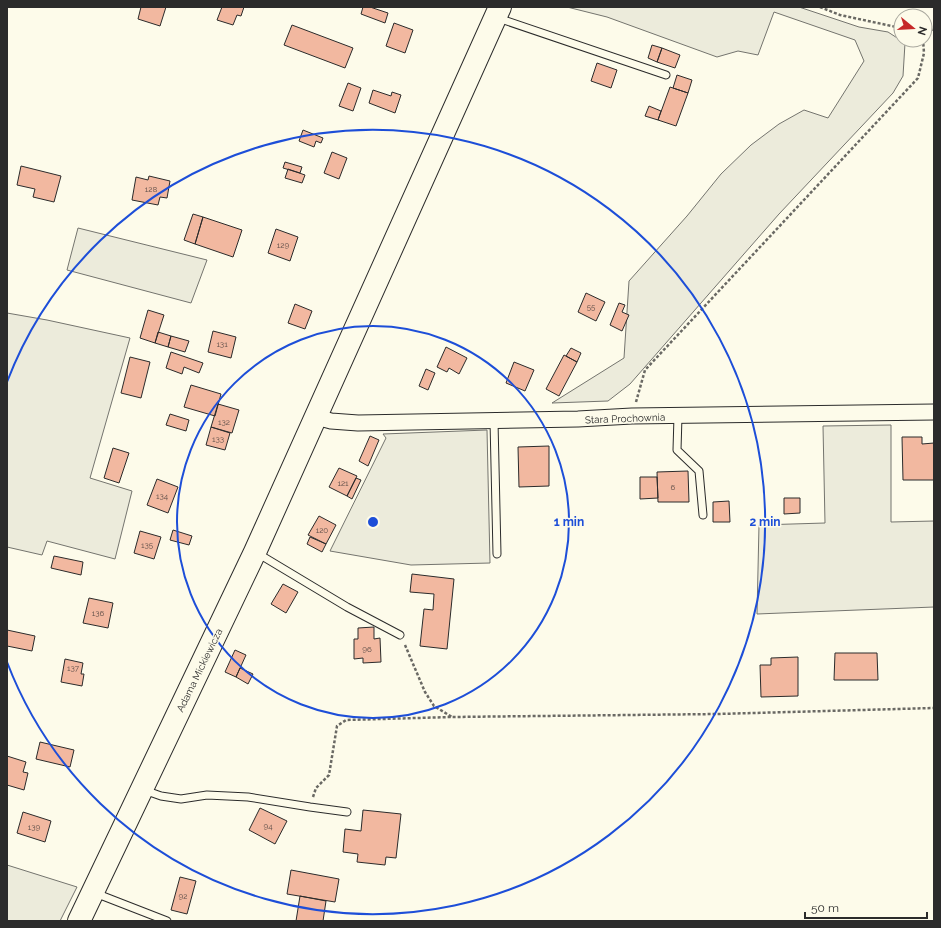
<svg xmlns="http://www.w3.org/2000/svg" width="941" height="928" font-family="Raleway,sans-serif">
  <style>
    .green { fill: #ecebdb; stroke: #74746e }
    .building { fill: #f2b8a0; stroke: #2b2b2b }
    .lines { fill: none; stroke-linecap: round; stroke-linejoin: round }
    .lane-casing { stroke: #2b2b2b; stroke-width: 9 }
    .street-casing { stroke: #2b2b2b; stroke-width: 17 }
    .primary-casing { stroke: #2b2b2b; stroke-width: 24 }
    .path { stroke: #6a6964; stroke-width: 2.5; stroke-dasharray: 3 2; stroke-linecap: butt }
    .lane { stroke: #fdfbea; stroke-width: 7 }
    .street { stroke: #fdfbea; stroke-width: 15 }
    .primary { stroke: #fdfbea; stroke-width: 22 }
    .ring { fill: none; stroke: #1d4ed8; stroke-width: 2 }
    .labels { text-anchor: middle; stroke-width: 3; stroke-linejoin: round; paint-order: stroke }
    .number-label { font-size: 8px; fill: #5d4e48 }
    .street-label { font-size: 10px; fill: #2b2b2b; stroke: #fdfbea }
    .centre { fill: #1d4ed8; stroke: #fdfbea; stroke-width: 2 }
    .ring-label { font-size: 12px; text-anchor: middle; font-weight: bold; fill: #1d4ed8; stroke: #fdfbea; stroke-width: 3; stroke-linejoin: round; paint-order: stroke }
  </style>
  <rect width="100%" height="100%" fill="#fdfbea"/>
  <path class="green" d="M567 7H799L859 27 888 32 905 43 903 76 893 93 779 214 630 384 608 401 552 403 624 358 629 281 687 216 721 174 751 145 779 124 804 110 828 118 864 61 855 40 774 12 758 55 738 51 717 57 607 17Z
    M78 228 207 260 191 303 67 270Z
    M7 313 47 320 130 338 90 478 132 491 115 559 47 541 42 555 7 547Z
    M891 425V522L934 521V607L757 614 759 525 825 523 823 426Z
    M487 430 490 563 411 565 330 551 386 438 383 434Z
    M7 865 77 887 60 921H7Z"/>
  <path class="building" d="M141 7H166L160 26 138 19Z
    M222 7H244L241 16 237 15 233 25 217 20Z
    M363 7H370L388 13 385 23 361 14Z
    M394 23 413 30 405 53 386 46Z
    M292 25 353 48 345 68 284 45Z
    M652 45 662 48 657 62 648 58Z
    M662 48 680 55 675 68 657 62Z
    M597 63 617 70 611 88 591 81Z
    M677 75 692 80 688 93 673 88Z
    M348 83 361 88 353 111 339 106Z
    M670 87 688 93 676 126 658 120Z
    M373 90 391 96 392 92 401 95 395 113 369 103Z
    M649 106 661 111 658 120 645 116Z
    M303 130 323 138 321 143 316 141 314 147 299 141Z
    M332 152 347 158 339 179 324 173Z
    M285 162 302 167 300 173 283 168Z
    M21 166 61 176 54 202 33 197 35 189 17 185Z
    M288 169 305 175 302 183 285 178Z
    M149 176 170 181 167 198 160 197 158 205 132 200 136 177 148 180Z
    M193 214 203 217 195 244 184 240Z
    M203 217 242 230 233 257 195 244Z
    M276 229 298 237 290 261 268 253Z
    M586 293 605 302 596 321 578 312Z
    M619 303 625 305 622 312 629 315 622 331 610 325Z
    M295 304 312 311 305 329 288 323Z
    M148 310 164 315 155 343 140 338Z
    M213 331 236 337 231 358 208 352Z
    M158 332 171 336 168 347 155 343Z
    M171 336 189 341 185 352 168 347Z
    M446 347 467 358 459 374 449 368 447 372 437 367Z
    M571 348 581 353 577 362 566 356Z
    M171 352 203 363 199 373 184 367 182 374 166 368Z
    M564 355 577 362 559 396 546 389Z
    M130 357 150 362 141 398 121 393Z
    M514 362 534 370 525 391 506 383Z
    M426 369 435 373 428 390 419 386Z
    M191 385 221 394 215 416 184 407Z
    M218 404 239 410 232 433 211 427Z
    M170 414 189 420 186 431 166 425Z
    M211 427 230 433 225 450 206 445Z
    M370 436 379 440 368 466 359 461Z
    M902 437H922V444L934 443V480H903Z
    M549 446V486L519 487 518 447Z
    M113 448 129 453 119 483 104 478Z
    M339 468 357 476 347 496 329 487Z
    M688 471 689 502H658L657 472Z
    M640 477H657L658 498 640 499Z
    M356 478 361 480 352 499 347 496Z
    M157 479 178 487 168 513 147 505Z
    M784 498H800V513L784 514Z
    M729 501 730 522H713V502Z
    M319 516 336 525 326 544 308 535Z
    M173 530 192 536 189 545 170 540Z
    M140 531 161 537 154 559 134 553Z
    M310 537 326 544 322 552 307 544Z
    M54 556 83 562 81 575 51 568Z
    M412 574 454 579 447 649 420 646 424 609 433 610 434 594 410 592Z
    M283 584 298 592 286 613 271 604Z
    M89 598 113 603 108 628 83 623Z
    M374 627V639L380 638 381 662 363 663V658L354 659V639H358V628Z
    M7 630 35 636 32 651 7 646Z
    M235 650 246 655 236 677 225 672Z
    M835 653H877L878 680H834Z
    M798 657V696L761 697 760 665H771V658Z
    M65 659 83 663 81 674H84L82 686 61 682Z
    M240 668 253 674 248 684 236 677Z
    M40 742 74 750 70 767 36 759Z
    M7 756 26 762 23 772 28 773 24 790 7 785Z
    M260 808 287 821 275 844 249 830Z
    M363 810 401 814 396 858 386 857 385 865 357 862 358 854 343 852 345 829 361 831Z
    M23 812 51 821 45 842 17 833Z
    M291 870 339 879 335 902 287 894Z
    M180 877 196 881 187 914 171 910Z
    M300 896 326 901 323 921H296Z"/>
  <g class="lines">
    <defs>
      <path id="lane" d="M498 18 666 75
        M678 416 677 450 699 471 703 515
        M494 421 497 554
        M257 553 347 607 400 635
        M144 790 161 796 181 799 207 795 248 797 310 807 347 812
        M95 893 167 921"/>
      <path id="street" d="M316 417 331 421 358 423 578 419 632 416 934 412"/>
      <path id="primary" d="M79 921 255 552 500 7"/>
    </defs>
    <use href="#lane" class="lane-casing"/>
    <use href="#street" class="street-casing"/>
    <use href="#primary" class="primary-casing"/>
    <path class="path" d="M820 7 840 15 901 28
      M925 32 934 29
      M636 402 645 370 918 78 924 53 923 40
      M405 645 425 692 434 706 452 717
      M313 797 316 788 329 775 337 726 346 720 452 717 718 714 934 708"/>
    <use href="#lane" class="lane"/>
    <use href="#street" class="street"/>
    <use href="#primary" class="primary"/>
  </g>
  <g class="ring">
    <circle cx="373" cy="522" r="196"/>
    <path d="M7 382A392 392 0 1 1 7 662"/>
  </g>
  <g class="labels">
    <g class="number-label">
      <text x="151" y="192">128</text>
      <text x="283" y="248">129</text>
      <text x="591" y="310">55</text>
      <text x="222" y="347">131</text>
      <text x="224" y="425">132</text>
      <text x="218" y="442">133</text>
      <text x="343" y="486">121</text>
      <text x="673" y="490">6</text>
      <text x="162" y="499">134</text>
      <text x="322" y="533">120</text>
      <text x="147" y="548">135</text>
      <text x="98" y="616">136</text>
      <text x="367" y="652">96</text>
      <text x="73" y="671">137</text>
      <text x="268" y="829">94</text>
      <text x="34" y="830">139</text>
      <text x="183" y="899">92</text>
    </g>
    <g class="street-label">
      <text transform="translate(625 418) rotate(-2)" y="4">Stara Prochownia</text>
      <text transform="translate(199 670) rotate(-64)" y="4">Adama Mickiewicza</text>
    </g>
  </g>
  <circle cx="373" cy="522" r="6" class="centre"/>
  <g class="ring-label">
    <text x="569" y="526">1 min</text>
    <text x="765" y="526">2 min</text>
  </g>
  <rect width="941" height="928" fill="none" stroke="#2b2b2b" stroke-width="16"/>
  <g transform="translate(913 28) rotate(108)"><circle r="19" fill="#fdfbea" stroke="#a9a89e"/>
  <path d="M0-3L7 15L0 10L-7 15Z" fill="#c62828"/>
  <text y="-6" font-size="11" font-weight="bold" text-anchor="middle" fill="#2b2b2b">N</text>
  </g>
  <path d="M805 912v6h122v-6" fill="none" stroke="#2b2b2b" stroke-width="2"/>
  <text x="811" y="912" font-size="12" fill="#2b2b2b" stroke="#fdfbea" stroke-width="3" paint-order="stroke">50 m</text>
</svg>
